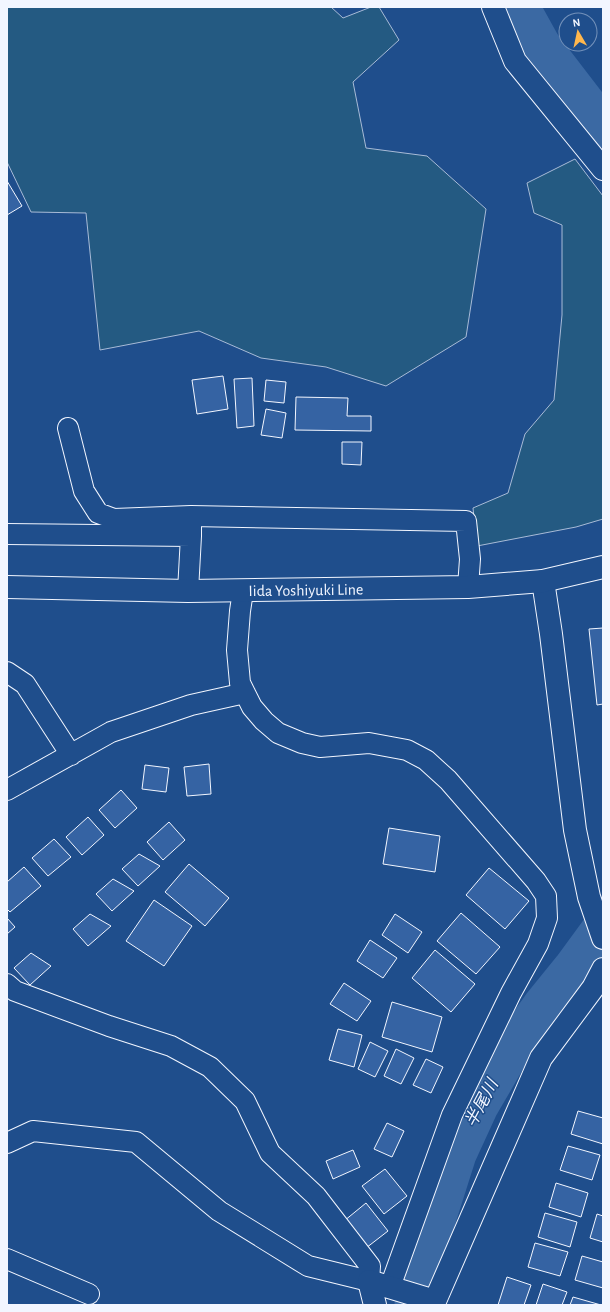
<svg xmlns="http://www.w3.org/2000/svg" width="610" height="1312" font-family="'Alegreya Sans','Noto Sans JP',sans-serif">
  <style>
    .green { fill: #245a82; stroke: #a8bbd7 }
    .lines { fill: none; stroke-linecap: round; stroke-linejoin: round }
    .river { stroke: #3b69a3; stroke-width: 41 }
    .building { fill: #3563a3; stroke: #f2f6ff }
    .minor-casing { stroke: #f2f6ff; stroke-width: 22 }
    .tertiary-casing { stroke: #f2f6ff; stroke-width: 24 }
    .secondary-casing { stroke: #f2f6ff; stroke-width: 24 }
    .minor { stroke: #1f4e8c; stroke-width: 20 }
    .tertiary { stroke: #1f4e8c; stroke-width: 22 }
    .secondary { stroke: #1f4e8c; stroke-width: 22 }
    .labels { text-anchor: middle; stroke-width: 3; stroke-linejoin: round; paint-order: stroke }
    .street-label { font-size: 16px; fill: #f2f6ff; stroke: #1f4e8c }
    .water-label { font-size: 17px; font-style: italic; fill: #f2f6ff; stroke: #1f4e8c }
  </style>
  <rect width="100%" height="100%" fill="#1f4e8c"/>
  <path class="green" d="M7 7H331L343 18 371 7H379L399 40 353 82 366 148 427 156 486 209 466 337 386 386 326 367 261 358 199 331 100 350 86 213 31 212 7 162Z
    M575 159 603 196V519L576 527 477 546 473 508 508 493 525 434 554 400 562 315V225L534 213 527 183Z"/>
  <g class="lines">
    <path class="river" d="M519 7 540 45 603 127
      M415 1305 427 1245 456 1154 478 1106 507 1056 543 1006 573 969 603 928"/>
  </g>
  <path class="building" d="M7 181 22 206 7 215Z
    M223 376 228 409 197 414 192 380Z
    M252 378 254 426 237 428 234 379Z
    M266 380 286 382 284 403 264 401Z
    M296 397 348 398 347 416H371V431L295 430Z
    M266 409 286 413 282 438 261 435Z
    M342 442H362L361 465 342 464Z
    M603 628V704L597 705 589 629Z
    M209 764 211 794 187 796 184 767Z
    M145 765 169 768 166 792 142 789Z
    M121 790 137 808 115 828 99 810Z
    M88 817 104 835 82 855 66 837Z
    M169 822 185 840 163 860 147 842Z
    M389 828 440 836 435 872 383 864Z
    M54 839 71 857 48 876 32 858Z
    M139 854 160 866 138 886 122 869Z
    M189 864 229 898 205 926 165 892Z
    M24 867 41 886 10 912 7 909V882Z
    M489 868 529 901 505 929 466 895Z
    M113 879 134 891 112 911 96 894Z
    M154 900 192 926 164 966 126 941Z
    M461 913 500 947 476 974 437 941Z
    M90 914 111 926 88 946 73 929Z
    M395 914 422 932 408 953 382 935Z
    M7 918 15 927 7 934Z
    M370 940 397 958 383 978 357 961Z
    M435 950 475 984 451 1012 412 978Z
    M31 953 51 966 30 985 14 968Z
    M344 983 371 1001 357 1021 330 1004Z
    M392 1002 442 1017 432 1052 382 1037Z
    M338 1029 362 1035 354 1067 329 1060Z
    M370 1042 388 1051 375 1077 358 1069Z
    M396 1049 414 1058 401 1084 384 1076Z
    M426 1059 443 1067 431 1093 413 1085Z
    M578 1111 603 1118V1144L571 1134Z
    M387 1123 404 1131 392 1157 374 1149Z
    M568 1146 600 1155 592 1180 560 1170Z
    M353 1150 360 1167 333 1179 326 1161Z
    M385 1169 407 1196 384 1214 362 1186Z
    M556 1183 588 1193 581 1217 549 1207Z
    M366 1203 388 1231 366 1248 344 1221Z
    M545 1213 577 1222 570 1247 538 1237Z
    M597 1214 603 1216V1242L590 1238Z
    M535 1243 568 1252 560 1276 528 1267Z
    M582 1256 603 1262V1288L575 1280Z
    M507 1277 531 1285 524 1305H498Z
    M543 1284 567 1292 562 1305H536Z
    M573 1297 601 1305H570Z"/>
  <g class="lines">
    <defs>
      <path id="minor" d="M68 428 84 491 98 513 114 519 191 516
        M7 534 191 536V516L466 521 470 559 468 587
        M188 591 191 536
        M243 591 240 611 237 650 240 683 252 707 264 721 278 733 302 743 320 747 369 743 407 750 426 760 448 780 536 881 546 896 547 918 538 944 511 993 452 1115 390 1287
        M7 672 25 684 71 755
        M7 790 111 732 191 705 245 693
        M7 984 15 991 109 1026 171 1046 210 1067 245 1101 270 1153 316 1196 370 1266 369 1281 308 1266 219 1211 136 1142 33 1131 7 1143
        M7 1259 89 1294"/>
      <path id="tertiary" d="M493 7 515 61 603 169
        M543 581 551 634 575 830 589 897 603 938
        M375 1305 369 1281 435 1301 541 1058 593 988 603 969"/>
      <g id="secondary">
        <path id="s1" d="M7 587 188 591 468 587 543 581 603 567"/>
      </g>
    </defs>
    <use href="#minor" class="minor-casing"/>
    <use href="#tertiary" class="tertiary-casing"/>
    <use href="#secondary" class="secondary-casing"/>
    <use href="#minor" class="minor"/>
    <use href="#tertiary" class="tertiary"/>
    <use href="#secondary" class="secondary"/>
  </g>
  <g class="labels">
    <g class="street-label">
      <text dy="6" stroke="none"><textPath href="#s1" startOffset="299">Iida Yoshiyuki Line</textPath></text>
    </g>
    <g class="water-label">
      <text transform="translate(481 1103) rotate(-62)" y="6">半尾川</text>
    </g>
  </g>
  <rect width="610" height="1312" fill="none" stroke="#f2f6ff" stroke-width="16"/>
  <g transform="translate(578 32) rotate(351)"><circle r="19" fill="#1f4e8c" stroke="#7391ba"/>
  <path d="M0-3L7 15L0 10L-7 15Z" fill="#ffb74d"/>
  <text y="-6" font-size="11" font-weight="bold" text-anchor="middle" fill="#f2f6ff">N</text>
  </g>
</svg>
